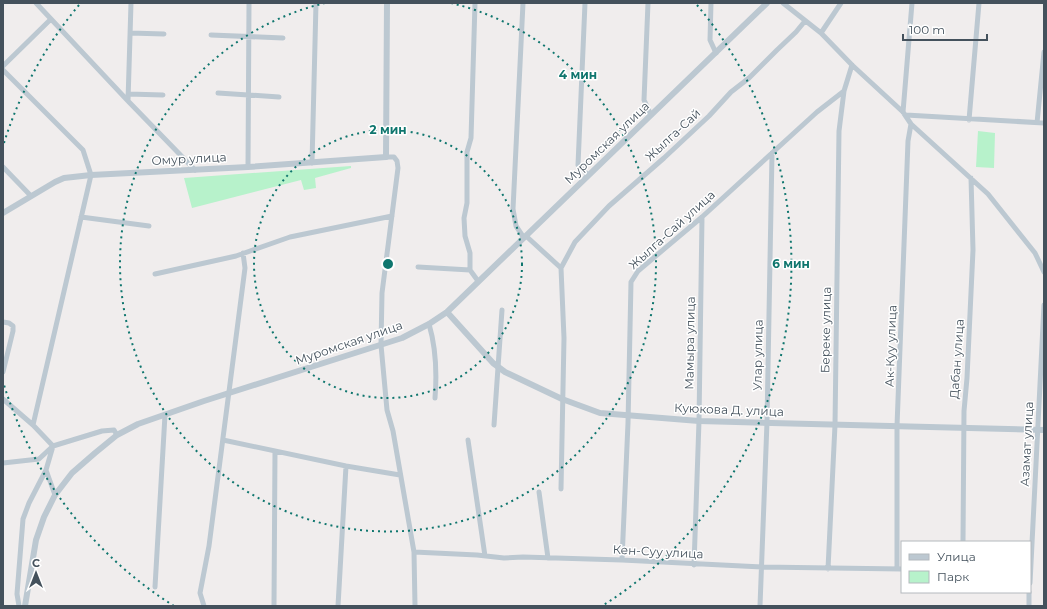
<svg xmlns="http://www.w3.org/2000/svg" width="1047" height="609" font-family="Montserrat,sans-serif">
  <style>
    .green { fill: #b7f2cb }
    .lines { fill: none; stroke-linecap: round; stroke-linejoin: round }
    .minor { stroke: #bcc8d1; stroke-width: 5 }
    .tertiary { stroke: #bcc8d1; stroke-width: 6 }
    .ring { fill: none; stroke: #0f766e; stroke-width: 2; stroke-dasharray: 2 4 }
    .labels { text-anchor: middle; stroke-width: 3; stroke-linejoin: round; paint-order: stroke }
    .street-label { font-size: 12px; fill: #44515c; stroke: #fff }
    .centre { fill: #0f766e; stroke: #fff; stroke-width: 2 }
    .ring-label { font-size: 12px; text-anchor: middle; font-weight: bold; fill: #0f766e; stroke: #fff; stroke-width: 3; stroke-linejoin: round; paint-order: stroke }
  </style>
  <rect width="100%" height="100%" fill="#f0eded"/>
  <path class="green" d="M978 131 995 133 994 168 976 167Z
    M351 166V168L315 178 316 188 304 190 301 180 192 208 184 178Z"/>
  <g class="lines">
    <path class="minor" d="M36 3 128 101 195 170
      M475 3 471 138 467 152V203L464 218 465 236 470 253V270L478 281
      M523 3 513 209 516 226 524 238
      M585 3 578 165 588 175
      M648 3 644 100 651 115
      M711 3 710 40 716 53
      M783 3 821 33 852 65 903 112 911 124 988 194 1035 253 1044 272
      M130 33 164 34
      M821 33 841 3
      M211 35 283 38
      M3 66 51 19
      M3 70 83 150 91 175 33 425
      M218 93 279 97
      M128 94 163 95
      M128 101 131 3
      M903 112 912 3
      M906 115 1044 123
      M969 120 979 3
      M1037 123 1044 52
      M386 157H394L397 161 398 168 382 293 381 345 387 410 393 431 414 552 415 606
      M312 163 316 3
      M3 167 31 196
      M248 167 249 3
      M81 217 149 226
      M526 236 561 268 564 338 561 489
      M418 267 470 270
      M561 268 575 242 609 206 664 158 709 116 731 92 749 78 777 50 796 32 805 21
      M155 274 236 256 290 237 392 216
      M3 322 9 323 13 326V331L3 372
      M429 324C436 348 437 373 435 398
      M3 399 33 425 53 446 46 470 29 503 23 519 17 594 19 606
      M494 425 502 310
      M223 440 346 466 400 475
      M468 440 485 556
      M3 463 39 459 53 446 102 431 114 430 117 435
      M46 470 55 495
      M539 492 548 558
      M963 542 964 411 967 378 973 250 971 178
      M414 552 477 555 504 558 523 557 622 560 762 567 902 569
      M622 560 628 423 631 282 638 271 702 217 817 112 844 91 852 65
      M694 565 699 421 702 217
      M828 569 835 425 839 131 844 91
      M897 569V426L908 141 911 124
      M1030 583 1044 305
      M155 587 165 415
      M204 606 200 593 209 546 245 268 243 253
      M274 606 275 451
      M338 606 346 466
      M760 606 767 422 772 153
      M1029 606V592"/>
    <path class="tertiary" d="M3 213 55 182 64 178 91 175 248 167 386 157 387 3
      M447 312 493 363 505 372 562 399 600 413 699 421 1044 430
      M25 606 36 540 44 517 55 495 72 473 95 453 117 435 138 424 204 401 402 338 429 324 447 312 767 3"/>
  </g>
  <g class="ring">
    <circle cx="388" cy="264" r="134"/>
    <path d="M451 3A268 268 0 1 1 325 3"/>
    <path d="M174 606A403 403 0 0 1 4 385M4 143A403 403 0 0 1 79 5M697 5A403 403 0 0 1 602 606"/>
  </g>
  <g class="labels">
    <g class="street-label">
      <text transform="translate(673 135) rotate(-43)" y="4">Жылга-Сай</text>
      <text transform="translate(607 143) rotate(-44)" y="4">Муромская улица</text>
      <text transform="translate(189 159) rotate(-3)" y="4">Омур улица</text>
      <text transform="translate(672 230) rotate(-42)" y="4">Жылга-Сай улица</text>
      <text transform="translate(826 330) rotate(-89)" y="4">Береке улица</text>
      <text transform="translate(349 343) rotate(-19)" y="4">Муромская улица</text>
      <text transform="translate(690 343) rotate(-89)" y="4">Мамыра улица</text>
      <text transform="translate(891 346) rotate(-88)" y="4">Ак-Куу улица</text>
      <text transform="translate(758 355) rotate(-89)" y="4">Улар улица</text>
      <text transform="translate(957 359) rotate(-86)" y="4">Дабан улица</text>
      <text transform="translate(729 410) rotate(2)" y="4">Куюкова Д. улица</text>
      <text transform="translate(1027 444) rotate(-87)" y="4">Азамат улица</text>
      <text transform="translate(658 552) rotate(3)" y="4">Кен-Суу улица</text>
    </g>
  </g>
  <circle cx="388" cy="264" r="6" class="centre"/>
  <g class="ring-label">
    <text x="578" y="79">4 мин</text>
    <text x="388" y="134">2 мин</text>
    <text x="791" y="268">6 мин</text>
  </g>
  <rect width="1047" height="609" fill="none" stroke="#44515c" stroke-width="8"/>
  <rect x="901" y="541" width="130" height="52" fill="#ffffff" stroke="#b4b9be"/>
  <rect x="909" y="554" width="20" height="6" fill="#bcc8d1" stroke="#b4b9be"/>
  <text x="937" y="561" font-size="12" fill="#44515c">Улица</text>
  <rect x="909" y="571" width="20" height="12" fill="#b7f2cb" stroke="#b4b9be"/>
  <text x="937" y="581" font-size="12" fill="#44515c">Парк</text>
  <g transform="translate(36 573)" stroke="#ffffff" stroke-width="3" paint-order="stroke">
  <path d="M0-3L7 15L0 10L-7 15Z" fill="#44515c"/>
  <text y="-6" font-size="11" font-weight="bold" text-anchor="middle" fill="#44515c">С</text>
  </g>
  <path d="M903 34v6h84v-6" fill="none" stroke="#44515c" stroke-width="2"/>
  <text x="909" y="34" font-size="12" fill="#44515c" stroke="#ffffff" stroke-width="3" paint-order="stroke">100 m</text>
</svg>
